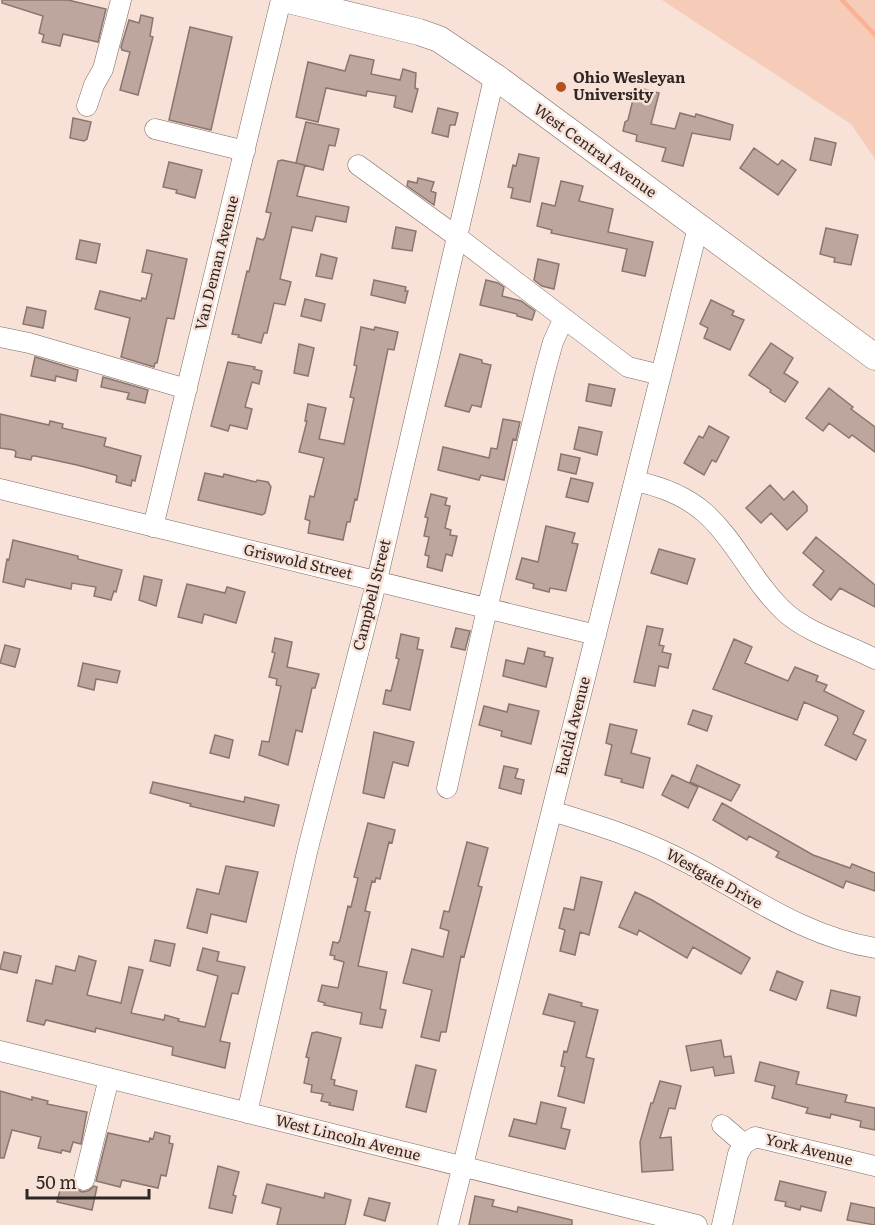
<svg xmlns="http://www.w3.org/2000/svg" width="875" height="1225" font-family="Literata,serif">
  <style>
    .green { fill: #f6cbb8 }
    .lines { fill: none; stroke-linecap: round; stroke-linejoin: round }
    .stream { stroke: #fbb292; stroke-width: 4.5 }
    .building { fill: #bca69d; stroke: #8a766e; stroke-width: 1.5 }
    .minor-casing { stroke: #7b685f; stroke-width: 21 }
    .major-casing { stroke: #7b685f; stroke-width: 27 }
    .minor { stroke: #fff; stroke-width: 20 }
    .major { stroke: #fff; stroke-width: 26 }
    .poi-dot { fill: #b4511c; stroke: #f8e1d7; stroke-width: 2 }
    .labels { text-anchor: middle; stroke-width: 5; stroke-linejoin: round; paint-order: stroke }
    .poi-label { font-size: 15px; font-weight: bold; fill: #302724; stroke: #f8e1d7; text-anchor: start }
    .street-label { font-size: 15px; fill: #302724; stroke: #f8e1d7 }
  </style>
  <rect width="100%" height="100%" fill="#f8e1d7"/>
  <path class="green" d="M662 0H875V159L851 124Z"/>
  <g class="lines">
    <path class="stream" d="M842 0 875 35"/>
  </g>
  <path class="building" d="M2 0H68L106 9 98 42 63 34 60 46 42 42 44 35 39 33 43 16 2 3Z
    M141 15 153 18 150 36 153 37 138 95 120 90 130 52 122 50 121 47 129 20 139 23Z
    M190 27 232 37 211 130 169 120Z
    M350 55 374 60 371 74 400 80 403 69 416 73 415 88 418 89 412 112 394 107 396 96 367 91 366 96 326 88 318 122 296 117 308 62 345 71Z
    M636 87 659 93 651 124 675 129 680 113 695 117 696 114 733 125 730 140 692 133 683 166 662 161 666 148 636 141 637 135 623 131 625 122 628 120Z
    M438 108 458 113 455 125H450L448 137 432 133Z
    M73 118 91 122 87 139 84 141 70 138Z
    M306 122 339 129 335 146 329 145 323 170 296 163Z
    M815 138 836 143 831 165 810 160Z
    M754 148 778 165 782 160 796 170 778 195 740 168Z
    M519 154 539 158 530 202 511 198 513 188 508 187 513 165 516 166Z
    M282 160 305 165 297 196 349 207 346 222 316 216 312 231 292 227 280 279 291 282 285 305 274 303 267 333H264L261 343 238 337 239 335 232 334 247 271 249 272 257 238 263 240 265 237 271 213 266 212 278 161Z
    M169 162 202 170 195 198 176 193 177 190 163 187Z
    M418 178 434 182 431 191 436 193 434 205 407 186 408 181 417 183Z
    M561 181 583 186 579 201 613 209 608 232 653 242 645 276 622 271 627 249 551 233 552 230 537 226 542 203 555 206Z
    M396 227 416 231 412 251 392 248Z
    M826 228 858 235 851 265 834 262 835 258 820 254Z
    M80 240 100 244 96 263 76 259Z
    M147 250 187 259 174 319 167 318 157 363H155L154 367 121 357 130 318 95 309 100 291 141 301 142 298 146 299 152 274 142 272Z
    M321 254 337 258 332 279 316 276Z
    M538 259 559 264 554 289 542 286 534 280Z
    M374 280 406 287 405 291H408L405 303 371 295Z
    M486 280 498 283 504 287 502 296 521 301 535 311 532 320 517 316V314L480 305Z
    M305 299 325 304 321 321 301 316Z
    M711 300 734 311 732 315 744 320 730 350 704 338 708 328 700 324Z
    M27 307 46 311 43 328 23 324Z
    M361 327 374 330 375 327 398 332 394 350 388 349 357 500 355 499 350 522H347L343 540 308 533 310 521 305 519 310 496 314 497 324 458 299 452 307 421H305L308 404 326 408 319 439 344 444 354 398 350 397 357 366 354 365Z
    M771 343 793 358 784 373 798 382 785 402 770 392 771 390 749 375Z
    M299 344 314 348 308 376 294 373Z
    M460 354 482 360V363L491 365 481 407 472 405 469 412 445 406Z
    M35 357 78 370 76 381 56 376 55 381 31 376Z
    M228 362 255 367 254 369 262 371 259 384 252 382 245 407 252 409 247 429 230 425 228 431 211 426Z
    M103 377 148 390 145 403 127 399 129 393 101 387Z
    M589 384 615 389 611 406 586 401Z
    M829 388 853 407 851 409 875 427V452L852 435 849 438 829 423 823 431 806 418Z
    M0 414 49 425 50 421 63 424 62 428 106 438 104 446 141 456 135 481 132 480 131 486 116 482 117 476 115 475 77 465 35 456H32L31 460 15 457 16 452 14 450 0 448Z
    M503 419 520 422 516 440 513 439 504 480 481 475 479 480 438 470 443 447 489 458 491 448 497 449Z
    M709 426 729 437 716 462 712 460 704 475 684 463 699 436 703 438Z
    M579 427 602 432 597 455 574 449Z
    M561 454 580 458 576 474 558 470Z
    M205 473 223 477 224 474 256 482 257 480 268 482 271 487 265 513 262 515 198 500Z
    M571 478 593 483 588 502 566 497Z
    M770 485 784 500 793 491 807 506V511L787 530 771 513 761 523 746 508Z
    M431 494 447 498 445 505 450 506 445 528 451 530 450 535 457 536 452 556 446 554 442 571 427 567 429 556 425 555 429 537 424 536 428 518 425 517Z
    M546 526 575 533 572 543 578 544 566 591 550 588 549 592 533 588 534 584 516 579 522 558 538 562Z
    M816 537 875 585V607L840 588 831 600 813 585 824 571 803 553Z
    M13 540 78 556V559L122 570 116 592 114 591 111 600 94 596 96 587 72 583 71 589 26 579 24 587 3 582 7 559 9 560Z
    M659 549 695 559 687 584 651 573Z
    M144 576 162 580 156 606 139 600Z
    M187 584 225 593 227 587 245 592 236 623 204 614 202 623 178 617Z
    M647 626 663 629 659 645 664 646 662 652 671 654 668 668 659 666 655 686 634 682Z
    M456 628 470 631 465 650 451 647Z
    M401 634 419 638 417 649 423 650 410 710 383 704 386 690 391 691 399 659 396 658Z
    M275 638 292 642 287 667 319 674 315 688H312L302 732 296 730 288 765 259 755 262 741 269 742 281 686 276 685 277 679 269 677 275 653 272 652Z
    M734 639 752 647 745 663 788 681 795 667 818 676 816 681 827 685 824 691 864 711 853 734 866 740 856 760 825 745 838 719 837 716 804 702 797 720 713 689Z
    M5 645 20 649 15 667 0 663Z
    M528 648 545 652 544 656 553 658 546 687 503 676 506 660 524 664Z
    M83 663 120 671 117 683 96 679 94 690 78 686Z
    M509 704 539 711 531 744 501 736 502 731 479 725 484 706 507 712Z
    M693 710 712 716 707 731 688 724Z
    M610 724 637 730 631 753 650 758 643 788 621 782 622 779 605 775 612 745 606 743Z
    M374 732 414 742 408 766 393 762 384 798 363 793Z
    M215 735 233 740 229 758 210 753Z
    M697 765 740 785 731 801 690 782Z
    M504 766 518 769 515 778 524 780 521 794 499 788Z
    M672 775 698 787 688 808 662 795Z
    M153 782 244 802 245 797 279 805 274 826 190 806 191 804 150 793Z
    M722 803 813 855 850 868 852 864 875 873V891L846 881 843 888 776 857 779 852 749 836 747 840 713 820Z
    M368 823 395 830 392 843 389 842 380 879 376 878 375 882 372 881 365 911 370 912 358 966 387 972 380 1009 386 1010 382 1028 360 1024 362 1013 324 1005 325 1003 318 1001 322 985 338 988 344 962 334 959 335 956 330 955 333 942 338 943 340 940 348 906 351 907 358 878 354 877Z
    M467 842 488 848 478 886 482 887 464 957 461 956 446 1032H441L439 1041 421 1037 432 990 403 983 412 949 443 957 449 931 440 928 444 911 449 912Z
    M226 866 258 872 246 922 211 914 207 933 187 928 197 889 219 894Z
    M581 877 602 882 589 935 580 932 575 955 560 951 565 930 559 928 564 908 574 910Z
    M635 892 652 900 750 958 741 974 693 947 687 958 639 930 637 935 619 927Z
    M155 940 175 944 170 966 150 961Z
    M203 948 219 952 217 961 245 967 238 994 232 993 220 1041 230 1043 225 1068 172 1055 173 1047 96 1028 95 1032 46 1020 44 1025 27 1021 36 980 52 984 56 966 75 971 79 956 96 961 87 995 121 1003 129 967 143 970 131 1013 164 1020 165 1015 179 1019 178 1021 205 1027 218 976 197 970Z
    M4 952 21 956 17 973 0 969Z
    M777 971 803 982 796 1000 770 990Z
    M831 990 860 997 856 1016 827 1008Z
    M549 994 582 1003 581 1006 598 1010 586 1057 594 1059 584 1103 558 1096 565 1067 561 1066 564 1051 567 1052 575 1022 543 1014Z
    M317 1032 341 1038 331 1079 335 1080 334 1085 357 1091 353 1110 329 1105 330 1103 321 1101 323 1094 311 1092 312 1085 304 1083 309 1058 306 1057 312 1033Z
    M721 1040 724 1057 731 1056 734 1073 715 1076 713 1067 691 1071 686 1046Z
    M760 1062 799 1072 796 1084 847 1095 845 1102 875 1108V1130L860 1127 861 1121 831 1114 830 1118 806 1113 808 1108 772 1098 775 1086 755 1081Z
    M416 1065 436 1070 426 1112 406 1107Z
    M660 1081 681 1086 675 1109 669 1108 660 1138 671 1137 673 1170 642 1172 640 1142 651 1103H653Z
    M0 1091 32 1100V1097L48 1101 47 1104 87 1112 81 1144 73 1142 70 1152 62 1150 61 1153 38 1148 41 1137 12 1130 4 1158H0Z
    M541 1102 566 1108 561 1128 570 1130 565 1149 509 1136 514 1119 536 1124Z
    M155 1132 170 1136 169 1143 173 1144 166 1176 161 1175 158 1188 122 1180 120 1187 96 1181 108 1133 149 1142 150 1138 153 1139Z
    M218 1166 239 1172 233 1195 236 1196 232 1213 209 1208Z
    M63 1178 72 1181 75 1188 82 1192 88 1191 94 1186 97 1187 92 1210 57 1202Z
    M780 1181 826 1192 821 1211 801 1206 800 1210 785 1206 786 1202 775 1200Z
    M267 1184 324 1198 325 1193 351 1200 345 1225H277L281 1208 262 1203Z
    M475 1196 494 1200 492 1206 517 1212 518 1207 572 1220V1225H469Z
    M369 1198 390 1203 385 1221 364 1215Z
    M851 1203 875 1208V1225L847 1220Z"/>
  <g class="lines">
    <defs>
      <path id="minor" d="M87 106 94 85 103 69 121 0
        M155 129 245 151
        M358 165 456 236 628 367 661 375
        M0 337 29 343 187 389
        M635 481C659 486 686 496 705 513 737 542 754 584 786 613 810 634 847 644 875 659
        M0 489 596 635
        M153 527 281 0
        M447 788 487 609 545 371 553 342 564 318
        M552 811C593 824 634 836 672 855 741 888 797 935 875 948
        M0 1051 697 1225
        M247 1113 308 848 377 580 492 87 497 78
        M722 1125 744 1144
        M84 1180 109 1078
        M448 1225 698 227
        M722 1225 738 1154 744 1144 755 1137 875 1166"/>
      <path id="major" d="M288 0 419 32 439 39 497 78 875 357"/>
    </defs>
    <use href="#minor" class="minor-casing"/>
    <use href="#major" class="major-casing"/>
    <use href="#minor" class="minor"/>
    <use href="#major" class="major"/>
  </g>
  <circle class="poi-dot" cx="561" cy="87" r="6"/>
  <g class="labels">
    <g class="poi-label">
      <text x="573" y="83">Ohio Wesleyan<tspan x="573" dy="17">University</tspan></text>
    </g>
    <g class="street-label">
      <text transform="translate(595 151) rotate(36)" y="5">West Central Avenue</text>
      <text transform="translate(217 263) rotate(-76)" y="5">Van Deman Avenue</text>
      <text transform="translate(298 562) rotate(13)" y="5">Griswold Street</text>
      <text transform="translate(372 595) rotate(-76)" y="5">Campbell Street</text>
      <text transform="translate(573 726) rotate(-76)" y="5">Euclid Avenue</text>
      <text transform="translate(714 879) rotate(29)" y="5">Westgate Drive</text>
      <text transform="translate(348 1138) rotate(14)" y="5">West Lincoln Avenue</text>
      <text transform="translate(809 1150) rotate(14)" y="5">York Avenue</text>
    </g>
  </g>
  <path d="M27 1189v9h122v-9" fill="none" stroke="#302724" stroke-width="3"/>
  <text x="36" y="1189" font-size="18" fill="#302724" stroke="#f8e1d7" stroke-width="4.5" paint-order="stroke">50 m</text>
</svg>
